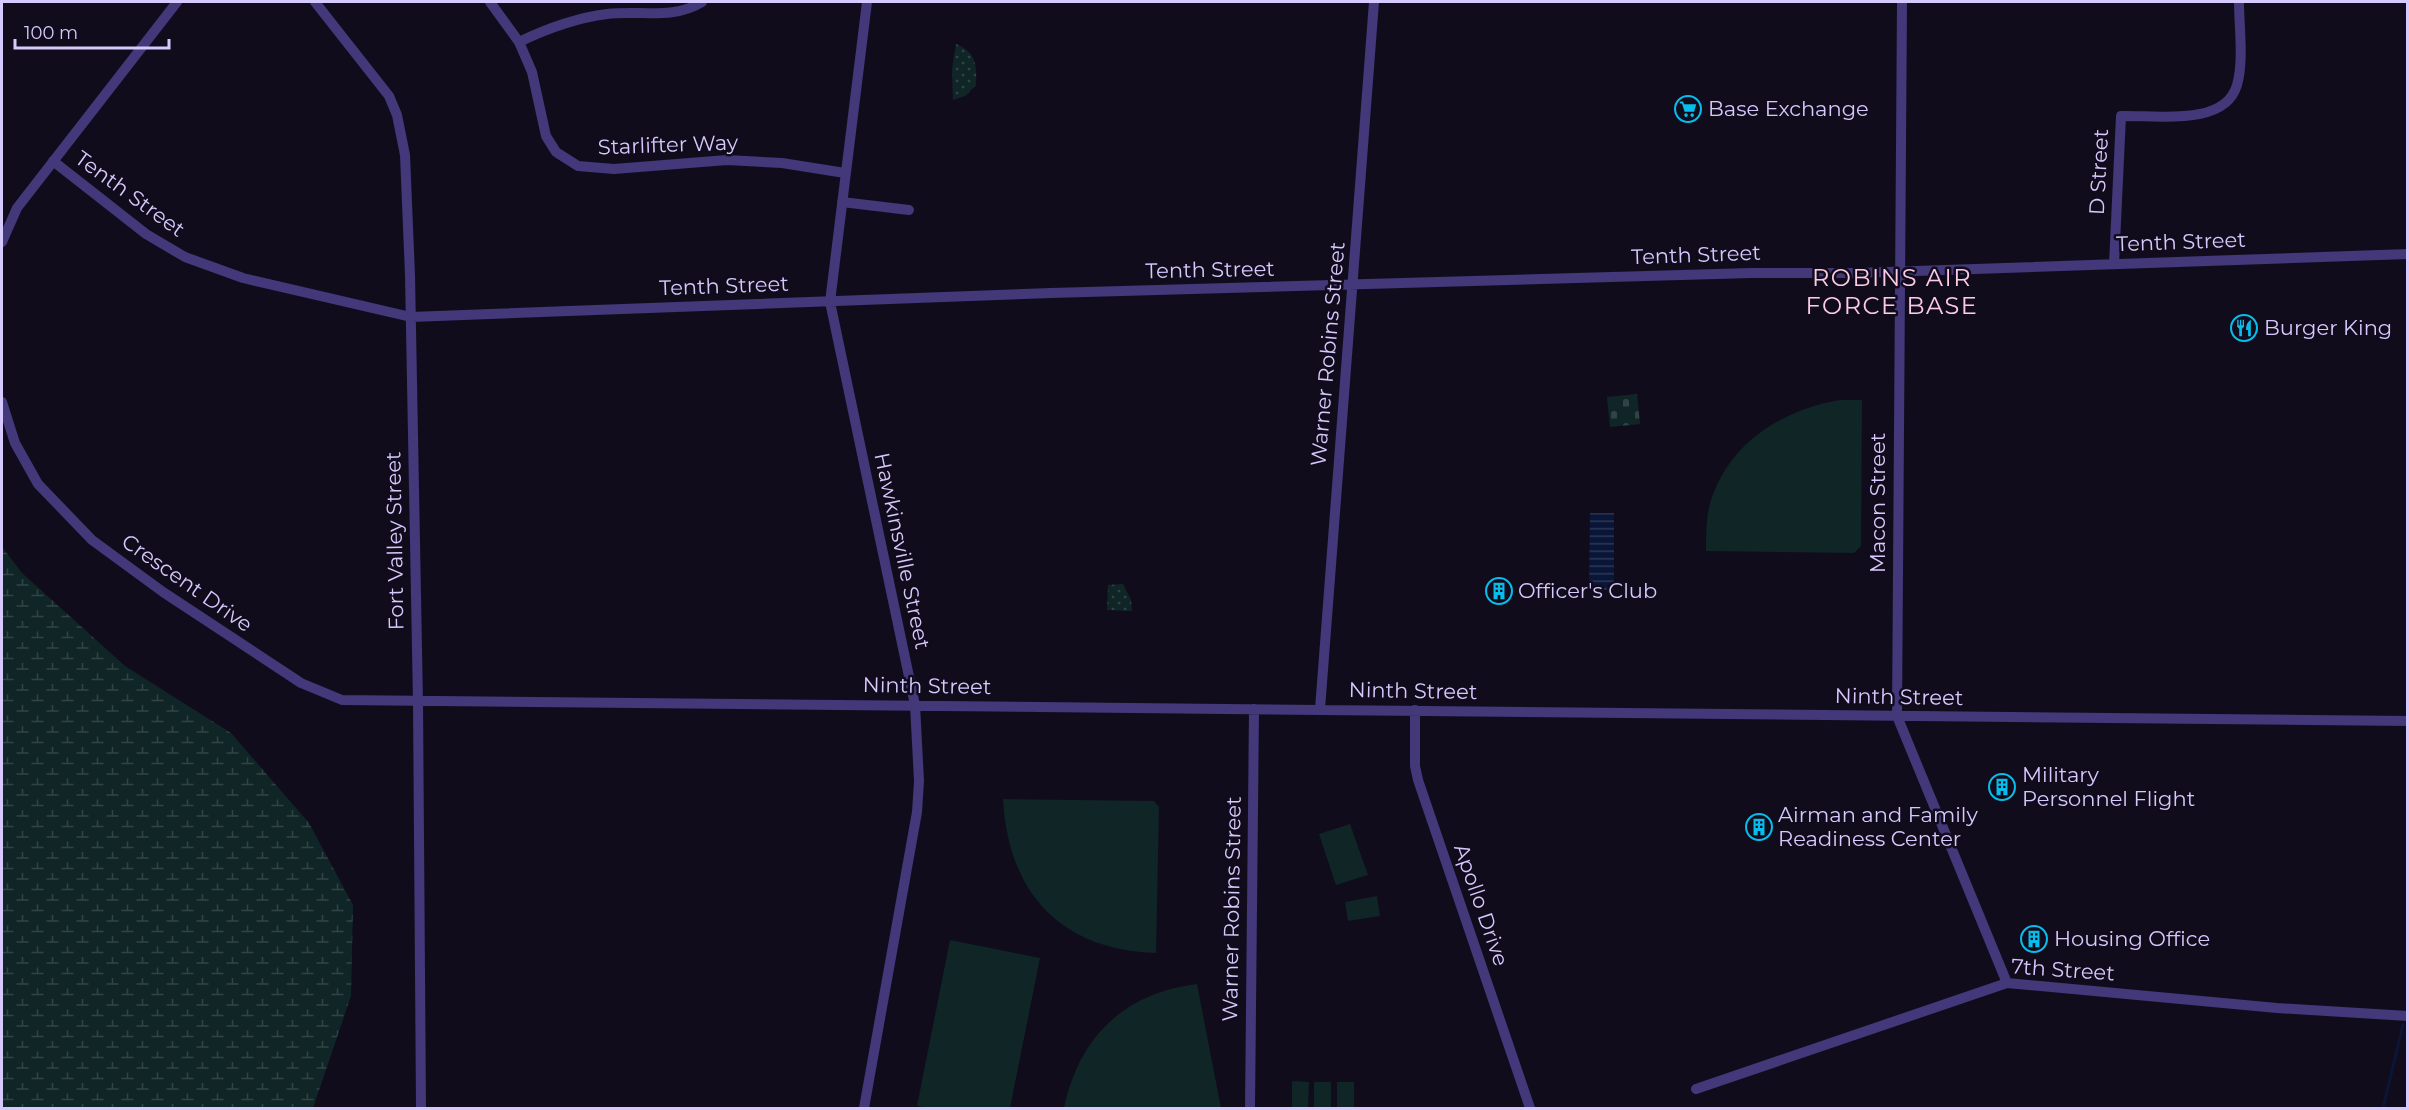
<svg xmlns="http://www.w3.org/2000/svg" width="2409" height="1110" font-family="Montserrat,sans-serif">
  <style>
    .grass { fill: url(#grass-dots) }
    .wetland { fill: url(#wetland-marsh) }
    .cemetery { fill: url(#cemetery-stones) }
    .garden { fill: #0f2526 }
    .water { fill: url(#water-rules) }
    .lines { fill: none; stroke-linecap: round; stroke-linejoin: round }
    .stream { stroke: #0a1638; stroke-width: 3 }
    .minor { stroke: #42387a; stroke-width: 10 }
    .labels { text-anchor: middle; stroke-width: 5; stroke-linejoin: round; paint-order: stroke }
    .poi-label { font-size: 21px; fill: #d5c9fd; stroke: #110c1c; text-anchor: start }
    .street-label { font-size: 21px; fill: #d5c9fd; stroke: #110c1c }
    .quarter-label { font-size: 24px; letter-spacing: 1.5px; fill: #fdcbe6; stroke: #110c1c }
  </style>
  <defs>
    <pattern id="grass-dots" width="8" height="8" patternUnits="userSpaceOnUse" patternTransform="scale(1.5)"><rect width="8" height="8" fill="#0f2526"/><path d="M2 2h.1M6 6h.1" fill="none" stroke="#314346" stroke-width="1.8" stroke-linecap="round"/></pattern>
    <pattern id="wetland-marsh" width="20" height="14" patternUnits="userSpaceOnUse" patternTransform="scale(1.5)"><rect width="20" height="14" fill="#0f2526"/><path d="M1 5h8M5 5V1M11 12h8M15 12V8" fill="none" stroke="#314346"/></pattern>
    <pattern id="cemetery-stones" width="16" height="16" patternUnits="userSpaceOnUse" patternTransform="scale(1.5)"><rect width="16" height="16" fill="#0f2526"/><path d="M2 7V4a2 2 0 0 1 4 0v3zM10 15v-3a2 2 0 0 1 4 0v3z" fill="#314346"/></pattern>
    <pattern id="water-rules" width="6" height="5" patternUnits="userSpaceOnUse" patternTransform="scale(1.5)"><rect width="6" height="5" fill="#0a1638"/><path d="M0 2.5h6" fill="none" stroke="#2d3756"/></pattern>
  </defs>
  <rect width="100%" height="100%" fill="#110c1c"/>
  <path class="grass" d="M956 44C976 52 977 65 976 85L965 96 953 100 952 69Z
    M1123 584 1131 600 1132 611 1107 610 1108 585Z"/>
  <path class="wetland" d="M2 547 22 573 125 666 231 733 309 823 353 905 351 996 313 1108H2Z"/>
  <path class="cemetery" d="M1637 394 1640 424 1610 427 1607 397Z"/>
  <path class="garden" d="M1840 400H1862L1861 546 1854 553 1706 551C1706 532 1706 510 1714 492 1735 439 1786 409 1840 400Z
    M1003 799 1154 801 1159 807 1156 953C1061 950 1008 893 1003 799Z
    M1350 824 1368 875 1336 885 1319 834Z
    M1377 896 1380 916 1348 921 1345 902Z
    M950 940 1040 958 1010 1108H930L917 1106Z
    M1197 984 1221 1108H1064C1079 1037 1124 993 1197 984Z
    M1292 1081 1309 1082 1308 1108H1292Z
    M1314 1082H1331V1108H1314Z
    M1337 1082H1354V1108H1337Z"/>
  <path class="water" d="M1590 513H1614V590H1589Z"/>
  <g class="lines">
    <path class="stream" d="M2407 1008 2408 1007
      M2383 1108 2403 1025"/>
    <path class="minor" d="M315 2 389 96 397 115 405 155 410 275 418 702 421 1108
      M490 2 519 42 532 72 546 136 556 152 578 166 614 169 727 160 782 163 845 173
      M1902 2 1897 716 2007 983
      M519 42C548 28 575 18 607 14 640 10 673 20 702 2
      M53 161 146 234 185 257 243 278 411 317 1051 293 1751 273H1857L2408 254
      M842 202 909 210
      M2 242 17 208 177 2
      M2114 264 2121 116C2156 115 2225 127 2237 85 2244 60 2239 27 2239 2
      M2 402 15 443 38 484 92 540 163 592 301 683 342 700 2408 721
      M1320 709 1374 2
      M1415 710V766L1418 780 1530 1108
      M1696 1089 2007 983 2277 1008 2408 1016
      M864 1108 917 812 919 781 915 705 830 302 867 2
      M1250 1108 1254 709"/>
  </g>
  <defs>
    <symbol id="supermarket-ring" viewBox="-11 -11 22 22"><circle r="9.5" fill="#110c1c" stroke="#08bdeb" stroke-width="1.5"/><path d="M-6-5.5h2.5l.6 2H6L4.5 2H-2.5L-4.4-4H-6ZM-1.5 3.2a1.3 1.3 0 1 0 .1 0ZM3 3.2a1.3 1.3 0 1 0 .1 0Z" fill="#08bdeb"/></symbol>
    <symbol id="restaurant-ring" viewBox="-11 -11 22 22"><circle r="9.5" fill="#110c1c" stroke="#08bdeb" stroke-width="1.5"/><path d="M-5-6h1v4h1v-4h1v4h1v-4h1v5L-1.5 .5V6h-2V.5L-5-1ZM5-6V6H3V1.5H1.5Q1.5-4 5-6Z" fill="#08bdeb"/></symbol>
    <symbol id="building-ring" viewBox="-11 -11 22 22"><circle r="9.5" fill="#110c1c" stroke="#08bdeb" stroke-width="1.5"/><path d="M-4-6H4V6H1V3H-1V6H-4ZM-2.5-4.3h1.7v1.8h-1.7ZM.8-4.3h1.7v1.8H.8ZM-2.5-1h1.7V.8h-1.7ZM.8-1h1.7V.8H.8Z" fill="#08bdeb"/></symbol>
  </defs>
  <g fill-rule="evenodd">
    <use href="#supermarket-ring" x="1673" y="94" width="30" height="30"/>
    <use href="#restaurant-ring" x="2229" y="313" width="30" height="30"/>
    <use href="#building-ring" x="1484" y="576" width="30" height="30"/>
    <use href="#building-ring" x="1987" y="772" width="30" height="30"/>
    <use href="#building-ring" x="1744" y="812" width="30" height="30"/>
    <use href="#building-ring" x="2019" y="924" width="30" height="30"/>
  </g>
  <g class="labels">
    <g class="poi-label">
      <text x="1708" y="116">Base Exchange</text>
      <text x="2264" y="335">Burger King</text>
      <text x="1518" y="598">Officer's Club</text>
      <text x="2022" y="782">Military<tspan x="2022" dy="24">Personnel Flight</tspan></text>
      <text x="1778" y="822">Airman and Family<tspan x="1778" dy="24">Readiness Center</tspan></text>
      <text x="2054" y="946">Housing Office</text>
    </g>
    <g class="street-label">
      <text transform="translate(668 145) rotate(-2)" y="7">Starlifter Way</text>
      <text transform="translate(2099 172) rotate(-87)" y="7">D Street</text>
      <text transform="translate(130 194) rotate(36)" y="7">Tenth Street</text>
      <text transform="translate(2181 242) rotate(-2)" y="7">Tenth Street</text>
      <text transform="translate(1696 255) rotate(-2)" y="7">Tenth Street</text>
      <text transform="translate(1210 270) rotate(-1)" y="7">Tenth Street</text>
      <text transform="translate(724 286) rotate(-2)" y="7">Tenth Street</text>
      <text transform="translate(1328 354) rotate(-85)" y="7">Warner Robins Street</text>
      <text transform="translate(1878 503) rotate(-90)" y="7">Macon Street</text>
      <text transform="translate(395 541) rotate(-91)" y="7">Fort Valley Street</text>
      <text transform="translate(902 551) rotate(78)" y="7">Hawkinsville Street</text>
      <text transform="translate(187 583) rotate(35)" y="7">Crescent Drive</text>
      <text transform="translate(927 686) rotate(1)" y="7">Ninth Street</text>
      <text transform="translate(1413 691) rotate(1)" y="7">Ninth Street</text>
      <text transform="translate(1899 697) rotate(1)" y="7">Ninth Street</text>
      <text transform="translate(1481 905) rotate(71)" y="7">Apollo Drive</text>
      <text transform="translate(1232 909) rotate(-89)" y="7">Warner Robins Street</text>
      <text transform="translate(2063 970) rotate(4)" y="7">7th Street</text>
    </g>
    <g class="quarter-label">
      <text x="1892" y="286">ROBINS AIR<tspan x="1892" dy="28">FORCE BASE</tspan></text>
    </g>
  </g>
  <rect width="2409" height="1110" fill="none" stroke="#d5c9fd" stroke-width="6"/>
  <path d="M15 39v9h154v-9" fill="none" stroke="#d5c9fd" stroke-width="3"/>
  <text x="24" y="39" font-size="18" fill="#d5c9fd" stroke="#110c1c" stroke-width="4.5" paint-order="stroke">100 m</text>
</svg>
